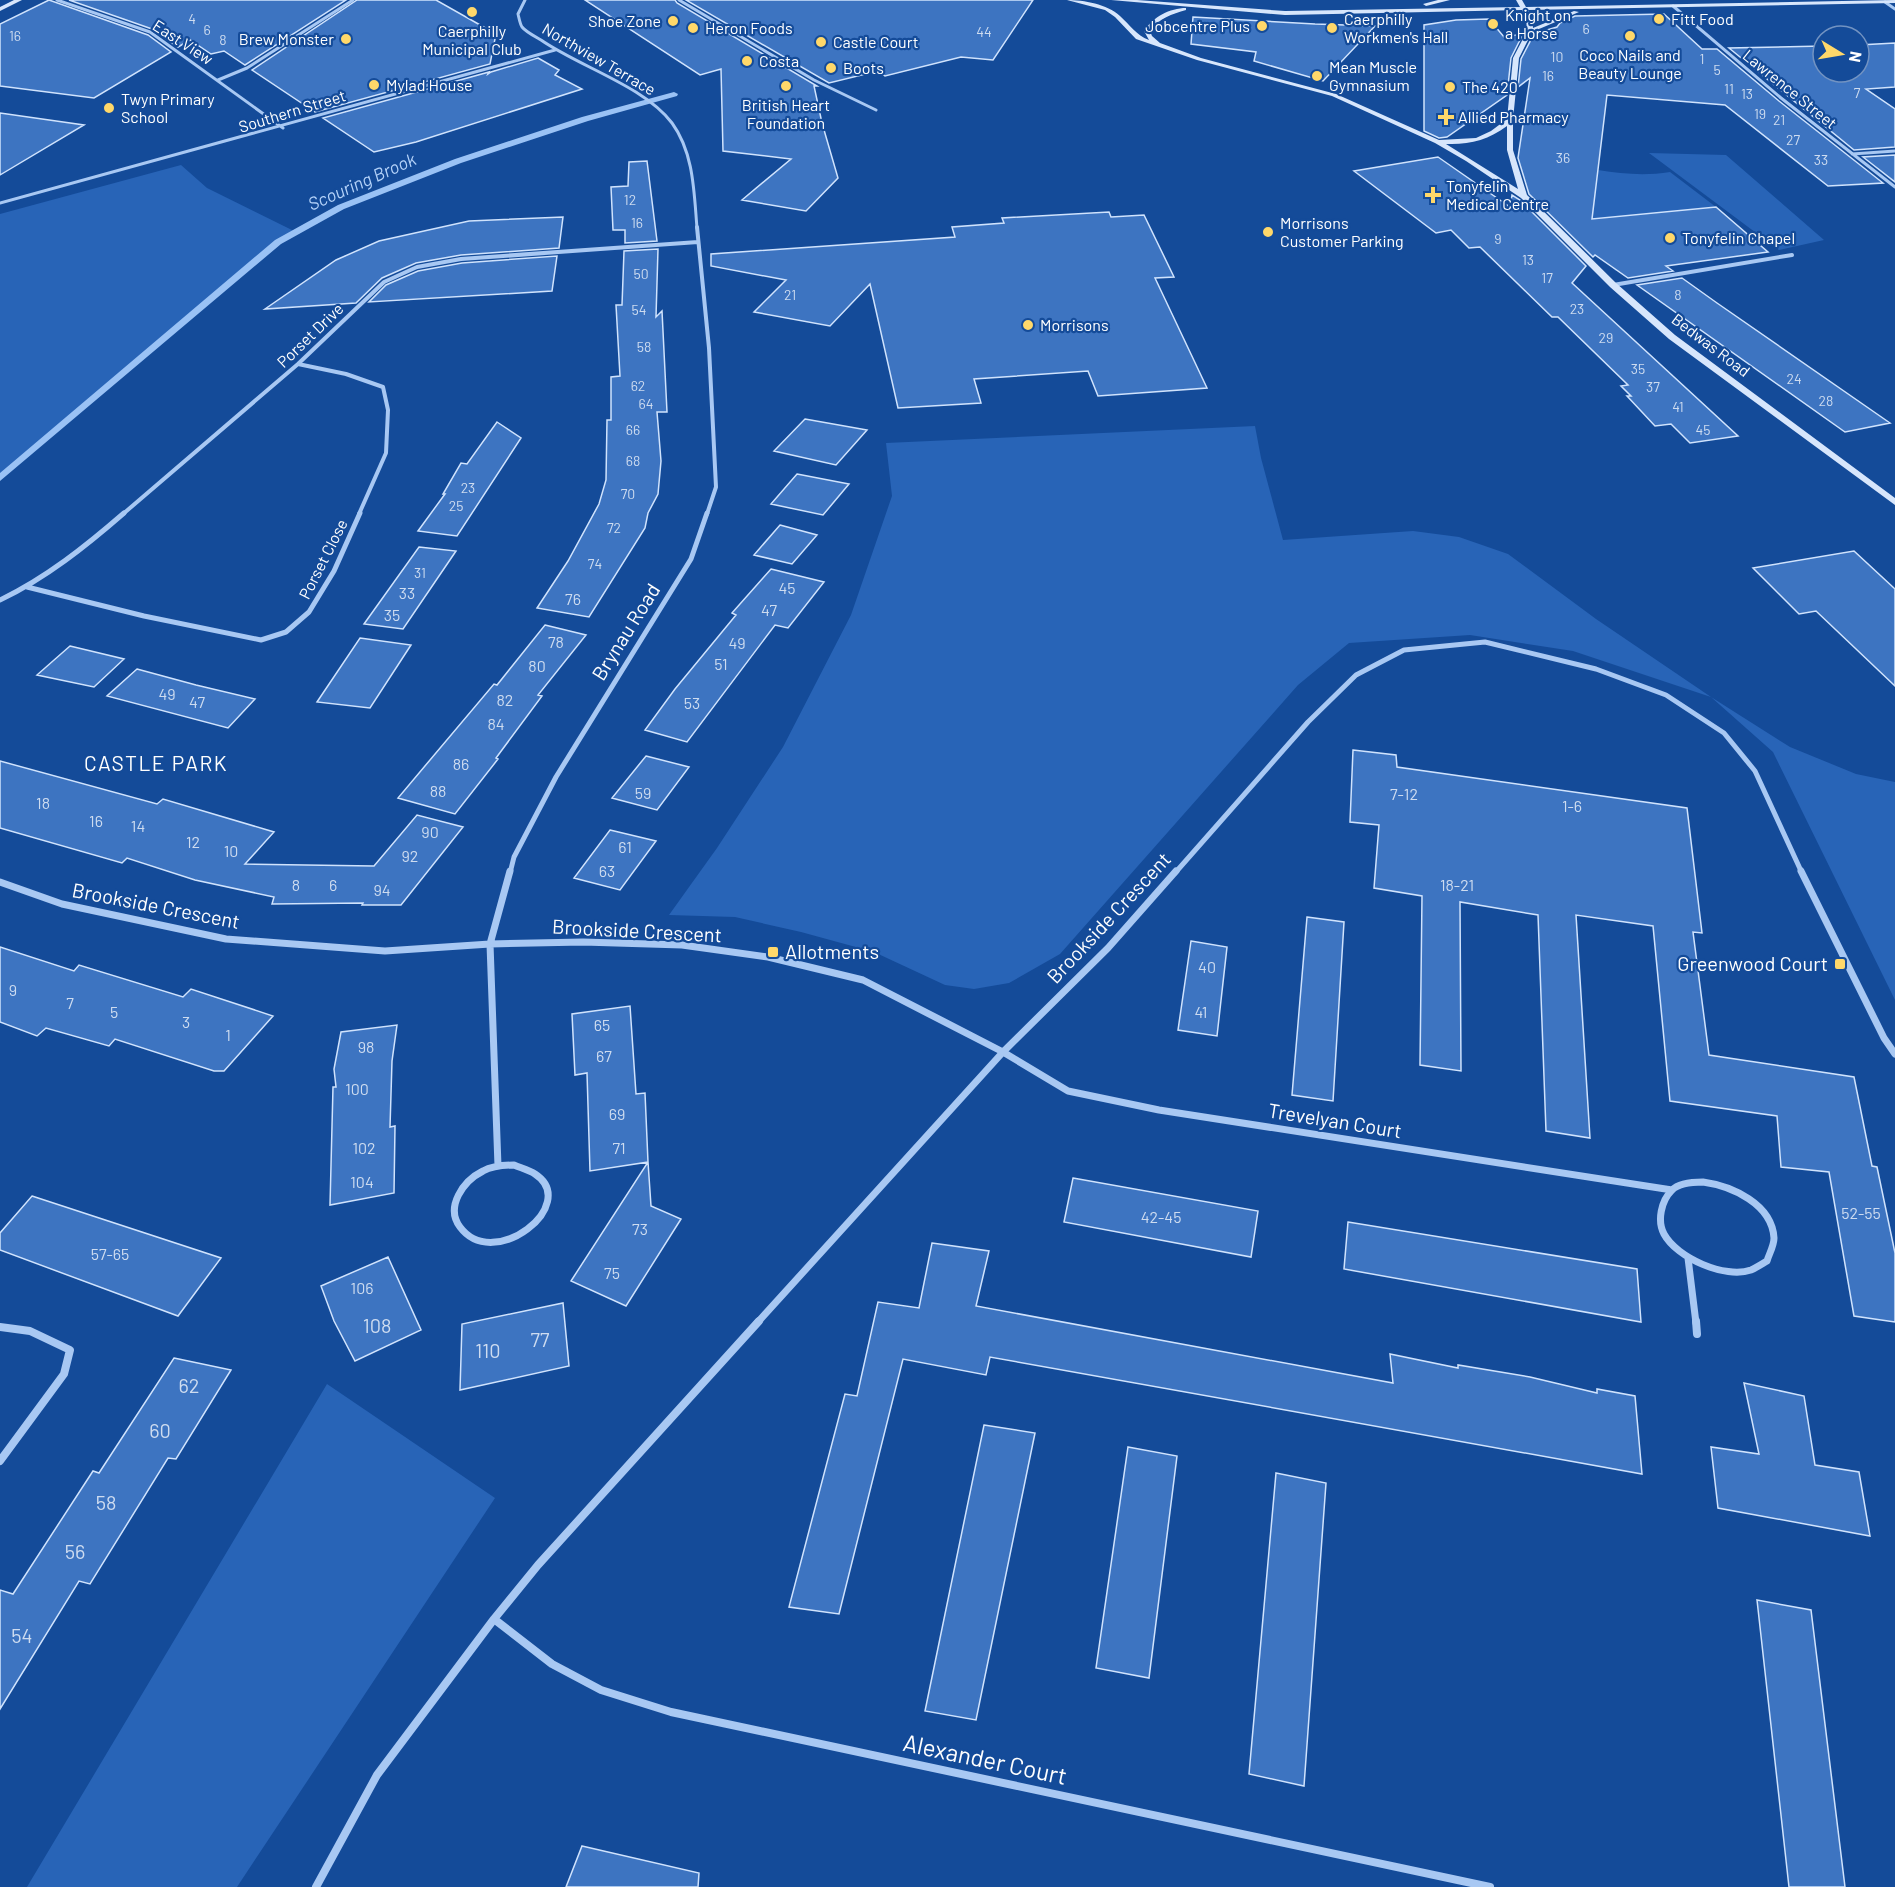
<svg xmlns="http://www.w3.org/2000/svg" width="1895" height="1887" font-family="Barlow,sans-serif">
  <style>
    .green { fill: #2864b7 }
    .lines { fill: none; stroke-linecap: round; stroke-linejoin: round }
    .stream { fill: #9ac2f5; fill-rule: evenodd }
    .building { fill: #3d74c1; stroke: #d0e3fd; stroke-width: 1.5 }
    .street-far4 { stroke: #a8c8f3; stroke-width: 3 }
    .street-far3 { stroke: #a8c8f3; stroke-width: 4 }
    .street-far2 { stroke: #a8c8f3; stroke-width: 5 }
    .street-far1 { stroke: #a8c8f3; stroke-width: 7 }
    .street { stroke: #a8c8f3; stroke-width: 8 }
    .secondary { fill: #d7e6fc; fill-rule: evenodd }
    .poi-dot { fill: #ffd86a; stroke: #144b99; stroke-width: 2 }
    .labels { text-anchor: middle; stroke-width: 4.5; stroke-linejoin: round; paint-order: stroke }
    .far-number-label { font-size: 14px; fill: #cedcf0 }
    .far-poi-label { font-size: 16px; fill: #fff; stroke: #144b99; text-anchor: start }
    .far-street-label { font-size: 16px; fill: #fff; stroke: #144b99 }
    .number-label { font-size: 16px; fill: #cedcf0 }
    .far-water-label { font-size: 18px; font-style: italic; fill: #b4d2f9; stroke: #144b99 }
    .street-label { font-size: 20px; fill: #fff; stroke: #144b99 }
    .poi-label { font-size: 20px; fill: #fff; stroke: #144b99; text-anchor: start }
    .near-number-label { font-size: 20px; fill: #cedcf0 }
    .neighbourhood-label { font-size: 21px; letter-spacing: 1.5px; fill: #fff; stroke: #144b99 }
    .near-street-label { font-size: 24px; fill: #fff; stroke: #144b99 }
  </style>
  <rect width="100%" height="100%" fill="#144b99"/>
  <path class="green" d="M1649 153 1726 155 1824 240 1779 250Z
    M181 165 207 188 296 232 278 242 0 478V214Z
    M1596 167 1598 170C1623 174 1645 176 1670 172L1716 207 1669 255 1679 264 1629 272 1616 271 1587 243Z
    M1255 426 1261 458 1283 540 1413 531 1459 537 1508 554 1596 619 1711 697 1790 747 1856 774 1895 782V1000L1773 752 1711 697 1573 651 1470 635 1349 643 1298 685 1060 954 1009 983 974 989 945 985 874 952 801 932 735 917 669 915 717 848 783 747 851 615 892 496 886 443Z
    M327 1384 495 1498 237 1887H27Z"/>
  <g class="lines">
    <path class="stream" d="M674 92 678 94 677 96 588 121 461 163 344 209 281 244 0 481V473L275 240 338 205 455 159 582 117Z"/>
  </g>
  <path class="building" d="M49 0 148 35 171 52 94 98 0 86V24Z
    M69 0H346L245 65 224 51 211 54 190 40 178 47 152 29Z
    M357 0H436L496 34 490 64 315 112 252 70Z
    M585 0H675L677 3 817 86H814L822 123 838 178 806 211 742 200 791 159 723 151 721 69 700 75Z
    M686 0H1033L993 60 961 57 885 76 878 71 829 83Z
    M1664 14 1702 49H1717L1779 101 1883 183 1828 186 1725 105 1607 95 1592 219 1716 207 1768 252 1666 266 1673 271 1628 278 1595 255 1593 257 1529 194 1518 158 1530 78 1518 87 1521 59 1534 34 1557 27 1560 23 1575 16Z
    M1193 17 1315 24 1375 26 1323 81 1254 61 1256 52 1191 44Z
    M1489 19 1504 37 1523 34 1511 58 1507 95 1447 137 1439 138 1424 131V25L1456 20Z
    M1895 43V87L1866 89 1895 109V147L1854 150 1729 48 1823 46V72H1859V45Z
    M538 58 559 70 555 75 582 89 416 142 374 152 323 118 489 72 488 74 491 72Z
    M0 113 84 125 0 175Z
    M1895 155V182L1863 157Z
    M1438 157 1510 207 1512 195 1520 200 1586 266 1572 283 1738 436 1690 443 1671 424 1655 426 1627 396H1631L1621 386 1628 385 1558 317H1552L1480 247 1469 248 1451 230 1436 233 1354 171Z
    M647 161 657 241 625 243V230H613L611 187 628 186 629 162Z
    M1109 212 1111 217 1144 215 1174 277 1155 278 1207 388 1098 396 1088 371 974 379 981 403 898 408 870 284 830 326 754 312 786 280 711 266V254L955 237 952 227 1004 223 1002 218Z
    M563 217 559 248 461 255 416 263 382 278 356 303 265 309 336 260 379 241 469 221Z
    M658 249 656 317 662 311 667 412H657L661 461 658 494 648 513 645 528 589 617 537 608 568 561 599 504 606 480 607 420H611V377L620 376 616 305H622L624 251Z
    M557 256 552 291 369 302 386 285 418 271 462 263Z
    M1682 278 1717 303 1890 423 1845 432 1637 285Z
    M805 419 867 430 836 465 774 451Z
    M497 422 521 438 457 536 418 531 445 494H443L461 463 467 464Z
    M797 474 849 484 823 515 771 504Z
    M780 525 817 535 792 564 754 555Z
    M419 547 456 551 403 629 364 624Z
    M1854 551 1895 589V686L1816 611 1799 614 1753 568Z
    M771 569 824 582 788 628 775 625 687 742 645 730 675 689 736 615 732 613Z
    M545 625 586 635 538 695 542 696 496 758 498 759 455 814 398 798 494 684 497 685Z
    M360 638 411 645 370 708 317 702Z
    M70 646 124 659 94 687 37 675Z
    M137 669 196 685 255 699 228 728 107 696Z
    M1353 750 1396 755 1397 767 1687 808 1702 933 1693 932 1709 1055 1854 1077 1872 1166 1877 1167 1895 1253V1322L1854 1316 1829 1172 1781 1167 1777 1116 1670 1101 1653 926 1576 915 1590 1138 1546 1131 1538 915 1460 902 1461 1071 1420 1065 1422 896 1374 888 1379 825 1350 822Z
    M646 756 689 767 657 810 612 798Z
    M0 761 157 804 163 799 274 832 245 864 374 866 417 815 463 827 401 905H362L363 903 272 904 274 897 195 880 127 858 122 863 0 828Z
    M610 830 656 841 620 890 574 878Z
    M1307 917 1344 922 1333 1101 1292 1095Z
    M1191 941 1227 947 1217 1036 1178 1030Z
    M0 947 74 971 79 965 183 997 191 989 273 1016 224 1071H214L115 1039 109 1046 46 1028 37 1036 0 1022Z
    M630 1006 636 1094 645 1093 648 1162 590 1171 587 1073 575 1075 572 1014Z
    M397 1025 392 1061 390 1127 395 1126 394 1193 330 1205 333 1087H336L334 1069 341 1032Z
    M648 1162 651 1206 681 1219 626 1306 571 1281Z
    M1073 1178 1258 1211 1251 1257 1064 1222Z
    M32 1196 221 1258 178 1316 0 1250V1233Z
    M1348 1222 1637 1269 1641 1322 1344 1269Z
    M932 1243 989 1251 976 1306 1393 1383 1390 1354 1458 1368V1365L1530 1377 1597 1393V1389L1635 1396 1642 1474 990 1357 986 1375 903 1359 839 1614 789 1607 845 1394 857 1396 878 1302 919 1308Z
    M388 1257 421 1330 355 1361 334 1321 321 1286Z
    M563 1303 569 1366 460 1390 462 1324Z
    M174 1358 231 1370 176 1459 168 1458 90 1584 79 1581 0 1709V1590L13 1594 93 1471 99 1473Z
    M1744 1383 1804 1396 1815 1465 1859 1472 1870 1536 1718 1508 1711 1447 1759 1454Z
    M984 1425 1035 1433 976 1720 925 1711Z
    M1128 1447 1177 1456 1149 1678 1096 1668Z
    M1276 1473 1326 1483 1304 1786 1249 1774Z
    M1757 1600 1811 1610 1845 1887H1789Z
    M582 1846 699 1873 698 1887H566Z"/>
  <g class="lines">
    <path class="street-far4" d="M57 0 150 32 283 128
      M525 0 518 14C519 18 520 24 522 27 526 32 536 37 541 40 580 67 644 86 672 123 694 153 694 193 697 228
      M679 0 814 80 876 110
      M1885 2 1895 9
      M1673 6 1781 98 1895 187
      M218 80 247 68 353 0
      M1852 154 1895 151
      M0 203 555 50"/>
    <path class="street-far3" d="M697 227 709 348 716 487 707 514
      M1613 285 1792 255
      M298 364 346 374 383 387 388 410 386 453 359 514
      M123 514 298 364 384 282 417 267 461 259 698 242"/>
    <path class="street-far2" d="M27 587 144 616 261 640 286 632 309 612 334 571 360 513
      M0 600C46 578 86 546 124 513
      M510 873 514 857 556 777 691 559 707 513
      M1175 873 1308 722 1356 675 1404 650 1485 642 1596 669 1666 695 1724 733 1755 771 1802 873"/>
    <path class="street-far1" d="M1801 871 1884 1038 1895 1054
      M0 882 62 904 226 939 385 951 490 944 583 942 682 945 768 957 863 980 1003 1052 1108 948 1176 871
      M514 1165C521 1168 529 1170 535 1174 581 1204 494 1273 460 1227 445 1207 463 1181 483 1171 492 1166 503 1165 514 1165Z
      M498 1166 490 944 510 871
      M1703 1182C1732 1186 1772 1204 1774 1238 1774 1246 1769 1254 1767 1261 1762 1264 1756 1268 1751 1270 1725 1279 1677 1258 1664 1234 1657 1221 1661 1201 1672 1190 1679 1183 1694 1182 1703 1182Z
      M1688 1258 1696 1323
      M757 1323 1003 1052 1068 1091 1159 1110 1672 1190"/>
    <path class="street" d="M1696 1321 1697 1334
      M0 1327 30 1331 70 1350 64 1374 0 1461
      M494 1619 552 1664 601 1690 671 1712 1490 1887
      M316 1887 377 1775 494 1619 538 1565 759 1321"/>
    <path class="secondary" d="M14 0H22L0 11V7Z
      M1067 0C1084 0 1107 4 1120 16 1130 25 1136 35 1149 40L1144 31C1153 17 1170 8 1186 8V10C1172 14 1159 18 1150 31L1152 36 1160 43 1201 58 1336 94 1439 140 1476 138 1491 131 1507 119 1513 58 1527 31 1526 18 1522 10 1285 15 1111 0H1137L1285 11 1520 7 1516 0H1522L1526 7 1895 0V3L1528 10 1532 18 1533 28 1574 11 1579 12 1532 32 1519 58 1513 120V150L1527 195 1616 283 1675 335 1895 498V505L1669 339 1610 287 1521 198 1466 161 1435 143 1332 96 1197 60 1136 39 1115 17 1105 10ZM1507 126V150L1518 189 1446 144C1469 145 1488 140 1507 126Z
      M1438 0H1450L1426 6 1423 4Z"/>
  </g>
  <g class="poi-dot">
    <circle cx="472" cy="12" r="6"/>
    <circle cx="1659" cy="19" r="6"/>
    <circle cx="673" cy="21" r="6"/>
    <circle cx="1493" cy="24" r="6"/>
    <circle cx="1262" cy="26" r="6"/>
    <circle cx="693" cy="28" r="6"/>
    <circle cx="1332" cy="28" r="6"/>
    <circle cx="1630" cy="36" r="6"/>
    <circle cx="346" cy="39" r="6"/>
    <circle cx="821" cy="42" r="6"/>
    <circle cx="747" cy="61" r="6"/>
    <circle cx="831" cy="68" r="6"/>
    <circle cx="1317" cy="76" r="6"/>
    <circle cx="374" cy="85" r="6"/>
    <circle cx="786" cy="86" r="6"/>
    <circle cx="1450" cy="87" r="6"/>
    <circle cx="109" cy="108" r="6"/>
    <path d="M1443 108h6v6h6v6h-6v6h-6v-6h-6v-6h6z"/>
    <path d="M1430 186h6v6h6v6h-6v6h-6v-6h-6v-6h6z"/>
    <circle cx="1268" cy="232" r="6"/>
    <circle cx="1670" cy="238" r="6"/>
    <circle cx="1028" cy="325" r="6"/>
    <rect x="767" y="946" width="12" height="12" rx="3"/>
    <rect x="1834" y="958" width="12" height="12" rx="3"/>
  </g>
  <g class="labels">
    <g class="far-number-label">
      <text x="192" y="24">4</text>
      <text x="1586" y="34">6</text>
      <text x="207" y="35">6</text>
      <text x="984" y="37">44</text>
      <text x="15" y="41">16</text>
      <text x="223" y="45">8</text>
      <text x="1557" y="62">10</text>
      <text x="1702" y="64">1</text>
      <text x="1717" y="75">5</text>
      <text x="1548" y="81">16</text>
      <text x="1729" y="94">11</text>
      <text x="1857" y="98">7</text>
      <text x="1747" y="99">13</text>
      <text x="1760" y="119">19</text>
      <text x="1779" y="125">21</text>
      <text x="1793" y="145">27</text>
      <text x="1563" y="163">36</text>
      <text x="1821" y="165">33</text>
      <text x="630" y="205">12</text>
      <text x="637" y="228">16</text>
      <text x="1498" y="244">9</text>
      <text x="1528" y="265">13</text>
      <text x="641" y="279">50</text>
      <text x="1547" y="283">17</text>
      <text x="790" y="300">21</text>
      <text x="1678" y="300">8</text>
      <text x="1577" y="314">23</text>
      <text x="639" y="315">54</text>
      <text x="1606" y="343">29</text>
      <text x="644" y="352">58</text>
      <text x="1638" y="374">35</text>
      <text x="1794" y="384">24</text>
      <text x="638" y="391">62</text>
      <text x="1653" y="392">37</text>
      <text x="1826" y="406">28</text>
      <text x="646" y="409">64</text>
      <text x="1678" y="412">41</text>
      <text x="633" y="435">66</text>
      <text x="1703" y="435">45</text>
      <text x="633" y="466">68</text>
      <text x="468" y="493">23</text>
      <text x="628" y="499">70</text>
      <text x="456" y="511">25</text>
      <text x="614" y="533">72</text>
      <text x="595" y="569">74</text>
      <text x="420" y="578">31</text>
    </g>
    <g class="far-poi-label">
      <text x="1505" y="21">Knight on<tspan x="1505" dy="18">a Horse</tspan></text>
      <text x="1344" y="25">Caerphilly<tspan x="1344" dy="18">Workmen's Hall</tspan></text>
      <text x="1671" y="25">Fitt Food</text>
      <text x="661" y="27" text-anchor="end">Shoe Zone</text>
      <text x="1250" y="32" text-anchor="end">Jobcentre Plus</text>
      <text x="705" y="34">Heron Foods</text>
      <text x="472" y="37" text-anchor="middle">Caerphilly<tspan x="472" dy="18">Municipal Club</tspan></text>
      <text x="334" y="45" text-anchor="end">Brew Monster</text>
      <text x="833" y="48">Castle Court</text>
      <text x="1630" y="61" text-anchor="middle">Coco Nails and<tspan x="1630" dy="18">Beauty Lounge</tspan></text>
      <text x="759" y="67">Costa</text>
      <text x="1329" y="73">Mean Muscle<tspan x="1329" dy="18">Gymnasium</tspan></text>
      <text x="843" y="74">Boots</text>
      <text x="386" y="91">Mylad House</text>
      <text x="1462" y="93">The 420</text>
      <text x="121" y="105">Twyn Primary<tspan x="121" dy="18">School</tspan></text>
      <text x="786" y="111" text-anchor="middle">British Heart<tspan x="786" dy="18">Foundation</tspan></text>
      <text x="1458" y="123">Allied Pharmacy</text>
      <text x="1446" y="192">Tonyfelin<tspan x="1446" dy="18">Medical Centre</tspan></text>
      <text x="1280" y="229">Morrisons<tspan x="1280" dy="18">Customer Parking</tspan></text>
      <text x="1682" y="244">Tonyfelin Chapel</text>
      <text x="1040" y="331">Morrisons</text>
    </g>
    <g class="far-street-label">
      <text transform="translate(183 42) rotate(33)" y="6">East View</text>
      <text transform="translate(599 59) rotate(30)" y="6">Northview Terrace</text>
      <text transform="translate(1790 89) rotate(39)" y="6">Lawrence Street</text>
      <text transform="translate(292 111) rotate(-17)" y="6">Southern Street</text>
      <text transform="translate(310 335) rotate(-44)" y="6">Porset Drive</text>
      <text transform="translate(1711 345) rotate(37)" y="6">Bedwas Road</text>
      <text transform="translate(323 559) rotate(-63)" y="6">Porset Close</text>
    </g>
    <g class="number-label">
      <text x="787" y="594">45</text>
      <text x="407" y="599">33</text>
      <text x="573" y="605">76</text>
      <text x="769" y="616">47</text>
      <text x="392" y="621">35</text>
      <text x="556" y="648">78</text>
      <text x="737" y="649">49</text>
      <text x="721" y="670">51</text>
      <text x="537" y="672">80</text>
      <text x="167" y="700">49</text>
      <text x="505" y="706">82</text>
      <text x="197" y="708">47</text>
      <text x="692" y="709">53</text>
      <text x="496" y="730">84</text>
      <text x="461" y="770">86</text>
      <text x="438" y="797">88</text>
      <text x="643" y="799">59</text>
      <text x="1404" y="800">7-12</text>
      <text x="43" y="809">18</text>
      <text x="1572" y="812">1-6</text>
      <text x="96" y="827">16</text>
      <text x="138" y="832">14</text>
      <text x="430" y="838">90</text>
      <text x="193" y="848">12</text>
      <text x="625" y="853">61</text>
      <text x="231" y="857">10</text>
      <text x="410" y="862">92</text>
      <text x="607" y="877">63</text>
      <text x="296" y="891">8</text>
      <text x="333" y="891">6</text>
      <text x="1457" y="891">18-21</text>
      <text x="382" y="896">94</text>
      <text x="1207" y="973">40</text>
      <text x="13" y="996">9</text>
      <text x="70" y="1009">7</text>
      <text x="114" y="1018">5</text>
      <text x="1201" y="1018">41</text>
      <text x="186" y="1028">3</text>
      <text x="602" y="1031">65</text>
      <text x="228" y="1041">1</text>
      <text x="366" y="1053">98</text>
      <text x="604" y="1062">67</text>
      <text x="357" y="1095">100</text>
      <text x="617" y="1120">69</text>
      <text x="364" y="1154">102</text>
      <text x="619" y="1154">71</text>
      <text x="362" y="1188">104</text>
      <text x="1861" y="1219">52-55</text>
      <text x="1161" y="1223">42-45</text>
      <text x="640" y="1235">73</text>
      <text x="110" y="1260">57-65</text>
      <text x="612" y="1279">75</text>
      <text x="362" y="1294">106</text>
    </g>
    <g class="far-water-label">
      <text transform="translate(362 182) rotate(-24)" y="6">Scouring Brook</text>
    </g>
    <g class="street-label">
      <text transform="translate(626 632) rotate(-58)" y="7">Brynau Road</text>
      <text transform="translate(156 906) rotate(11)" y="7">Brookside Crescent</text>
      <text transform="translate(1109 918) rotate(-47)" y="7">Brookside Crescent</text>
      <text transform="translate(637 931) rotate(3)" y="7">Brookside Crescent</text>
      <text transform="translate(1335 1121) rotate(9)" y="7">Trevelyan Court</text>
    </g>
    <g class="poi-label">
      <text x="785" y="959">Allotments</text>
      <text x="1828" y="971" text-anchor="end">Greenwood Court</text>
    </g>
    <g class="near-number-label">
      <text x="377" y="1333">108</text>
      <text x="540" y="1347">77</text>
      <text x="488" y="1358">110</text>
      <text x="189" y="1393">62</text>
      <text x="160" y="1438">60</text>
      <text x="106" y="1510">58</text>
      <text x="75" y="1559">56</text>
      <text x="22" y="1643">54</text>
    </g>
    <g class="neighbourhood-label">
      <text x="156" y="771">CASTLE PARK</text>
    </g>
    <g class="near-street-label">
      <text transform="translate(985 1760) rotate(12)" y="8">Alexander Court</text>
    </g>
  </g>
  <g transform="translate(1841 54) rotate(101)"><circle r="28" fill="#144b99" stroke="#7293c2" stroke-width="1.5"/>
  <path d="M0-4.5L10 22L0 15L-10 22Z" fill="#ffd86a"/>
  <text y="-9" font-size="16" font-weight="bold" text-anchor="middle" fill="#ffffff">N</text>
  </g>
</svg>
